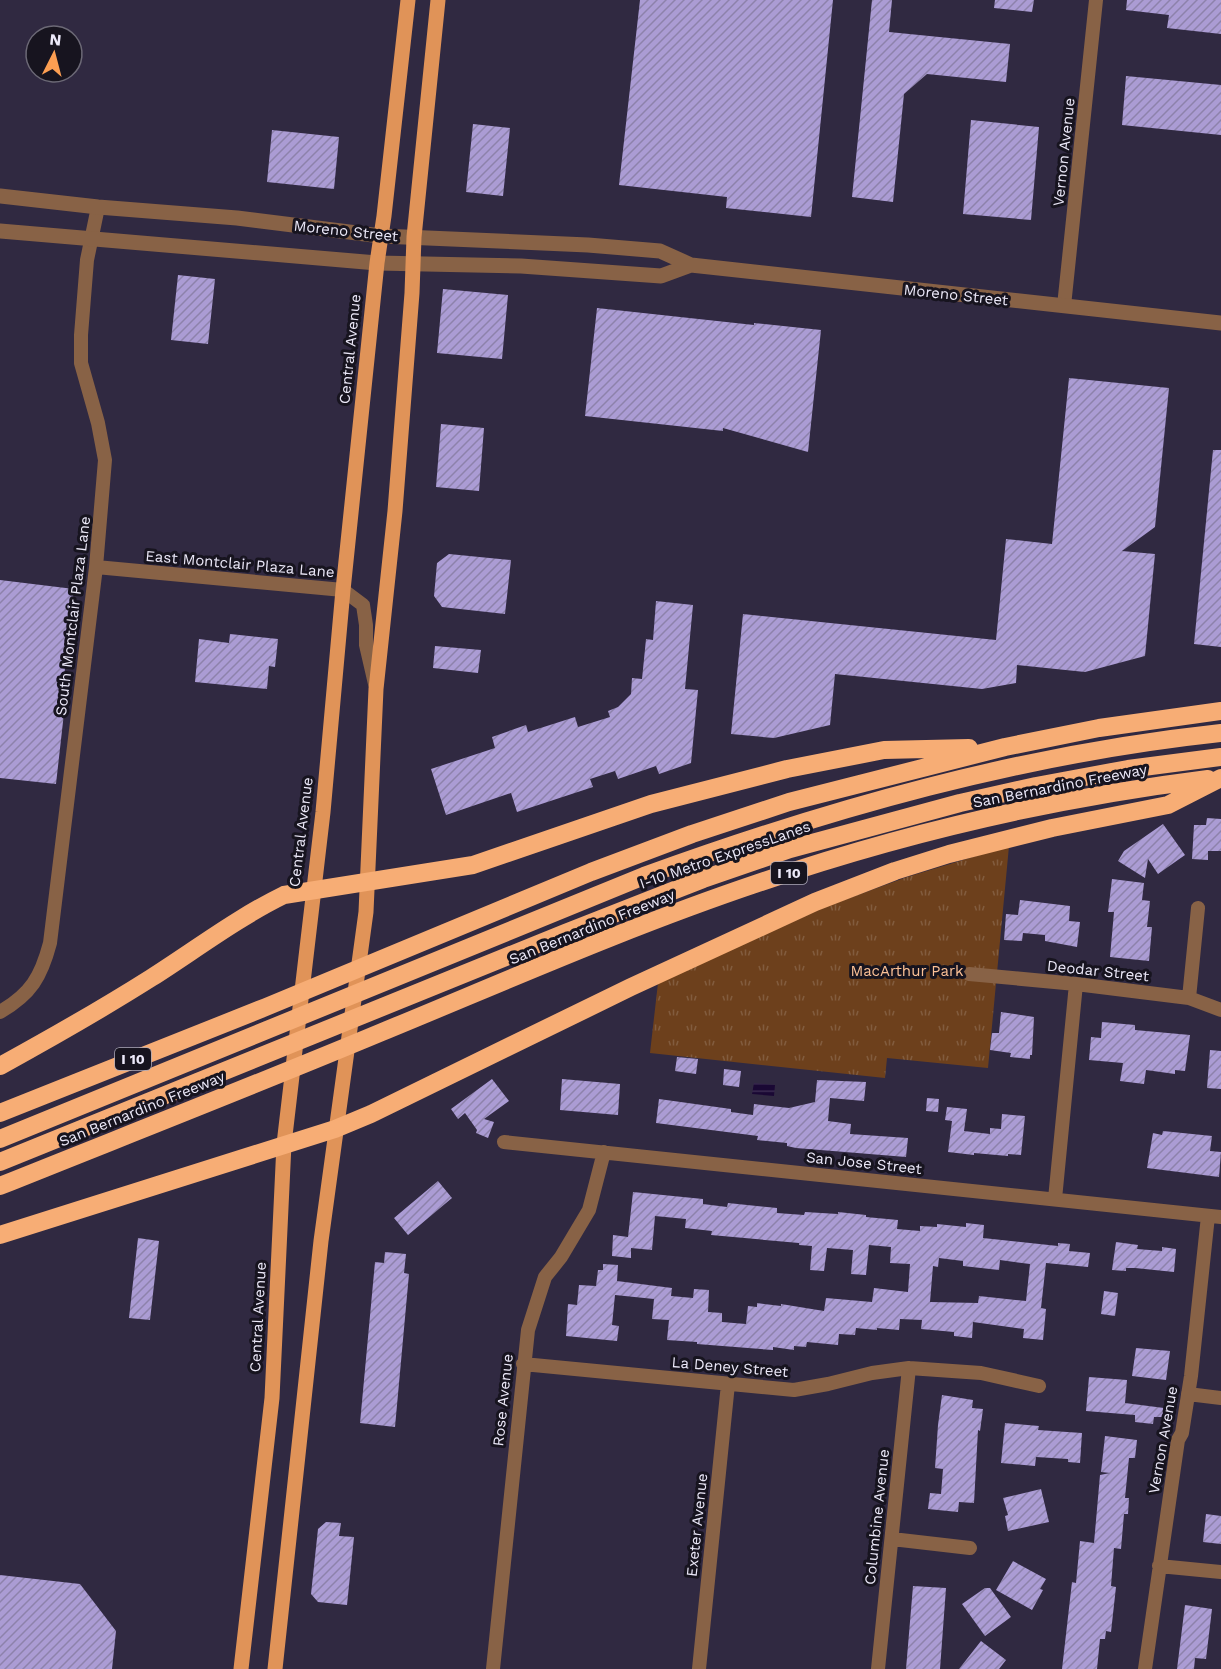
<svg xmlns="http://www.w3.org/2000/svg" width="1221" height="1669" font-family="'Work Sans',sans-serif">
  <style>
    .park { fill: url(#park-tufts) }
    .water { fill: url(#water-rules) }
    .building { fill: url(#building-hatch); fill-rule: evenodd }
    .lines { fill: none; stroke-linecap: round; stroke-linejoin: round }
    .minor { stroke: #886246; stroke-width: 14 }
    .tertiary { stroke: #886246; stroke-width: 15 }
    .primary { stroke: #e09358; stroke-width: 15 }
    .motorway { stroke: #f7ad75; stroke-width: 18 }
    .labels { text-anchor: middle; stroke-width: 6; stroke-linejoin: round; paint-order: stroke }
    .shield { fill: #17141f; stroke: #aca9b8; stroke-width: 1.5 }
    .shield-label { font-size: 14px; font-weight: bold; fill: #ece9f9 }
    .street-label { font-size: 15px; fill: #ece9f9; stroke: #17141f }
    .park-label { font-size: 15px; fill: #fdc297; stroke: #17141f }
  </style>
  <defs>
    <pattern id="park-tufts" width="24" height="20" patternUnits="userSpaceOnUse" patternTransform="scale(1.5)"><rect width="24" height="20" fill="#6d401c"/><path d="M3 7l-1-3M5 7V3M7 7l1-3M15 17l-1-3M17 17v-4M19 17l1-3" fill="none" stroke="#825c3e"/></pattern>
    <pattern id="water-rules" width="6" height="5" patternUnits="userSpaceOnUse" patternTransform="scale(1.5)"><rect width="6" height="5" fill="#1a0834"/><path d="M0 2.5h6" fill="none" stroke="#3b2c52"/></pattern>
    <pattern id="building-hatch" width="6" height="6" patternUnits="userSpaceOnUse" patternTransform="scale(1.5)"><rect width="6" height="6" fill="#ab9cd4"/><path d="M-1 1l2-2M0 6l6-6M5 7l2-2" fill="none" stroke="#8d82ab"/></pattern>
  </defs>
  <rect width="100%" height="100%" fill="#302941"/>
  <path class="park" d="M1009 846 988 1068 887 1058 885 1078 650 1053 658 983 825 907 907 877Z"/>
  <path class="water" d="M754 1083 775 1085 774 1096 752 1094Z"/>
  <path class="building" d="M640 0H833L811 217 726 208 727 197 619 185Z
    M872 0H892L889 32 1010 44 1006 82 927 74 904 94 893 202 852 197Z
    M995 0H1034L1032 12 994 8Z
    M1127 0H1221V34L1167 28 1169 15 1126 10Z
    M1126 76 1221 85V135L1122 125Z
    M971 120 1039 127 1031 220 963 214Z
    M473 124 510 128 503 196 466 192Z
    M272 130 339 137 334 189 267 182Z
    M178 275 215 279 208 344 171 340Z
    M443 289 508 295 502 359 437 353Z
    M597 308 754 325V323L821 330 808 452 723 428V431L585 416Z
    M1069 378 1169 388 1155 527 1122 551 1155 554 1145 656 1085 672 1017 665 1016 683 982 689 835 674 830 725 774 738 731 734 743 614 996 640 1006 539 1052 544Z
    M441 424 484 428 479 491 436 487Z
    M1213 450H1221V647L1194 644Z
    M449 554 511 560 505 614 442 607 434 596 437 563Z
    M0 580 74 589 60 712 64 713 56 784 0 778Z
    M656 601 693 605 685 689 698 690 691 763 659 774 656 766 618 779 615 771 590 779 593 787 517 812 511 793 446 815 431 769 495 748 492 737 526 725 528 732 575 717 578 727 610 717 608 711 618 707 631 694 632 678 642 679 646 639 653 640Z
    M230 634 278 639 275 667 269 666 267 689 195 682 199 639 229 643Z
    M435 646 481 650 478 673 433 668Z
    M1207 818 1221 819V851H1208V860L1192 859 1194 825H1206Z
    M1163 824 1185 855 1158 874 1148 859 1145 878 1118 861 1124 851Z
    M1112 879 1144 883 1142 900 1150 901 1147 927H1152L1149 961 1110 957 1114 912H1108Z
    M1020 900 1070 906 1069 921 1080 922 1077 947 1045 941V935L1023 933 1022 941 1004 940 1006 914 1018 915Z
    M1001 1012 1034 1017 1032 1055H1030V1059L1010 1057 1011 1053 990 1050 992 1033H999Z
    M1102 1022 1135 1025V1030L1190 1035 1185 1071 1175 1070V1074L1146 1070 1144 1084 1120 1081 1123 1063 1089 1060 1091 1037 1101 1038Z
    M1210 1050 1221 1051V1089L1207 1088Z
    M677 1057 698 1059 696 1074 675 1071Z
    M724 1069 741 1071 739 1087 723 1085Z
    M492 1079 509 1101 484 1119 494 1122 488 1138 476 1133 477 1130 465 1113 458 1119 451 1109Z
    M562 1079 620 1084 618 1115 560 1110Z
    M817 1080 866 1082 864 1101 830 1098 828 1121 851 1124 850 1134 908 1138 906 1157 796 1148 787 1146V1143L757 1140 758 1136 656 1123 659 1099 731 1109V1112L753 1115 754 1104 789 1108 815 1102Z
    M927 1098 939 1099 938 1112 926 1111Z
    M947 1107 967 1109 964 1131 990 1134V1128L1001 1129 1002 1114 1025 1116 1021 1155 1008 1154V1156L974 1153V1155L948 1152 952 1121 945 1120Z
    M1163 1131 1212 1136 1210 1151 1221 1152 1219 1177 1147 1168 1153 1133 1162 1135Z
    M438 1181 452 1198 408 1235 394 1218Z
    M633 1192 703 1199V1204L727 1207 728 1203 777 1208V1213L804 1215 805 1212 838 1214V1212L866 1215V1217L898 1220 897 1229 920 1231V1226L937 1227V1224L966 1227V1223L984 1225 983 1238 1058 1246V1243L1070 1244 1069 1251 1090 1253 1088 1267 1046 1263 1041 1308 1046 1309 1043 1340 1023 1338 1024 1329 973 1322 972 1338 954 1336V1332L921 1329 922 1320 900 1319 899 1330 877 1328V1330L856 1328 855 1335 839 1334 838 1345 807 1342 806 1347 794 1346V1350L773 1347V1350L697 1344V1342L667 1340 669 1320 652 1319 654 1299 615 1295 612 1325 619 1326 617 1341 566 1336 568 1304 577 1305 579 1285 596 1286 598 1270H603V1264L618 1265 617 1281 672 1288 671 1296 693 1298 694 1289 709 1290 708 1312 722 1313V1322L746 1324 748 1306 757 1307V1303L781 1306V1304L824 1311 826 1298 872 1302 874 1288 908 1292 910 1264 890 1263 891 1247 869 1245 866 1275 851 1274 853 1250 827 1248 824 1271 810 1270 812 1246 799 1245V1243L711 1235 712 1231 685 1228 686 1219 655 1216 652 1250 631 1248V1258L612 1256 613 1235 628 1237ZM939 1258 963 1261V1266L999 1270 1000 1260 1030 1264 1026 1301 979 1296 978 1303 930 1302 933 1266 938 1267Z
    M138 1238 159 1241 150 1320 129 1318Z
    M1116 1242 1138 1245 1137 1249 1162 1251V1247L1176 1249 1174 1272 1135 1268H1126V1271L1112 1270Z
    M385 1252 406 1254 404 1273 409 1274 395 1427 360 1423 375 1262 384 1263Z
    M1104 1291 1118 1293 1115 1316 1101 1314Z
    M1136 1348 1170 1351 1166 1380 1132 1376Z
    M1089 1377 1127 1380 1125 1403 1164 1408 1163 1417H1154L1153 1424 1135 1422V1415L1086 1411Z
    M942 1395 973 1400 972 1408 983 1409 980 1431 978 1430 974 1503 959 1502 958 1512 928 1509 930 1493 941 1494 943 1469 935 1468 938 1425Z
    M1005 1423 1039 1426 1038 1430 1082 1433 1080 1463 1068 1462V1459L1036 1457 1035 1466 1001 1463Z
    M1105 1436 1137 1440 1135 1458H1129L1125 1498H1129L1128 1514H1124L1121 1549 1114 1548 1111 1586 1116 1587 1111 1632 1106 1631 1105 1639H1100L1097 1669H1062L1072 1582 1076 1583 1080 1541 1094 1543 1100 1475 1110 1473 1101 1472Z
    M1041 1489 1049 1522 1008 1531 1005 1516 1008 1515 1003 1498Z
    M1206 1514 1221 1516V1544L1203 1542Z
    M326 1522 341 1523 339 1536 354 1537 347 1605 318 1602 311 1594 318 1529Z
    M1013 1561 1046 1579 1040 1589 1043 1590 1032 1610 996 1590Z
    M0 1575 80 1584 116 1631 112 1669H0Z
    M913 1586 946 1588 940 1669H906Z
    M985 1588H990L1011 1617 985 1636 962 1604Z
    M1185 1605 1212 1609 1206 1659 1195 1658 1194 1669H1177Z
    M981 1641 1006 1660 999 1669H959Z"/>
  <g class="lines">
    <path class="minor" d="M1064 306 1096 0
      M96 567 343 590 363 605 366 625V645L375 684
      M969 974 1076 984 1189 998 1221 1010
      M1189 998 1198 908
      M0 1012C31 994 41 977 50 943L96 567 105 460 98 423 81 363V335L87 260 98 207
      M504 1142 1221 1217
      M1055 1199 1076 984
      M523 1364 794 1390 828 1384 872 1373 909 1368 981 1373 1039 1386
      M1188 1394 1221 1398
      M892 1539 970 1548
      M1159 1566 1221 1572
      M493 1669 528 1330 545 1277 561 1257 589 1210 604 1152
      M699 1669 728 1384
      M878 1669 909 1368
      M1145 1669 1178 1440 1182 1433 1191 1376 1208 1216"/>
    <path class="tertiary" d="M0 196 98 207 237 218 381 236 588 245 660 251 691 265 1221 323
      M0 231 377 263 521 266 661 276 691 265"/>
    <path class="primary" d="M241 1669 272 1398 284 1144 323 812 343 590 377 263 384 216 408 0
      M275 1669 321 1241 366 912 376 689 395 511 412 293 414 237 438 0"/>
    <path class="motorway" d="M0 1066C51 1038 102 1009 151 978 195 950 237 918 284 895L473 865 651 804 787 769 884 750 969 748
      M0 1113 266 1007 591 872 692 834 789 802 1005 747 1099 728 1221 711
      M0 1139 644 876C831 808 1023 754 1221 733
      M0 1162 565 933 703 879 790 849 960 803 1036 786 1128 769 1221 757
      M0 1186C127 1135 255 1085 382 1032 506 981 630 926 758 883 904 833 1055 798 1208 779
      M0 1235 335 1129 371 1114 631 987 815 902 895 871 949 854 1052 828 1168 805 1221 778"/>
  </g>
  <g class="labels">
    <g class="shield">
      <rect x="771" y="862" width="36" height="22" rx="4.5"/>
      <rect x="115" y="1048" width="36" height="22" rx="4.5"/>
    </g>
    <g class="shield-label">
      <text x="789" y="878">I 10</text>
      <text x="133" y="1064">I 10</text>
    </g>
    <g class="street-label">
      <text transform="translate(1064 152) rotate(-84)" y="5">Vernon Avenue</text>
      <text transform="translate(346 231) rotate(6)" y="5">Moreno Street</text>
      <text transform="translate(956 295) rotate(6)" y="5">Moreno Street</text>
      <text transform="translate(350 349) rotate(-84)" y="5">Central Avenue</text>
      <text transform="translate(240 564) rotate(5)" y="5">East Montclair Plaza Lane</text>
      <text transform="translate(73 616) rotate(-83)" y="5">South Montclair Plaza Lane</text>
      <text transform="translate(1060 786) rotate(-11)" y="5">San Bernardino Freeway</text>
      <text transform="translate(301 832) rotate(-83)" y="5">Central Avenue</text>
      <text transform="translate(725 855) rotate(-19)" y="5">I-10 Metro ExpressLanes</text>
      <text transform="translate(592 927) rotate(-22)" y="5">San Bernardino Freeway</text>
      <text transform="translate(1098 971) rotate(6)" y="5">Deodar Street</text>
      <text transform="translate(142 1109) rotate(-22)" y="5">San Bernardino Freeway</text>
      <text transform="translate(864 1163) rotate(6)" y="5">San Jose Street</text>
      <text transform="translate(258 1317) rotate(-87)" y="5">Central Avenue</text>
      <text transform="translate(730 1367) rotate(5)" y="5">La Deney Street</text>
      <text transform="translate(503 1400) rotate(-84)" y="5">Rose Avenue</text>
      <text transform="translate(1163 1440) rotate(-80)" y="5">Vernon Avenue</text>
      <text transform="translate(877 1517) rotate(-84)" y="5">Columbine Avenue</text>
      <text transform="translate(697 1525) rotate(-84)" y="5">Exeter Avenue</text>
    </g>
    <g class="park-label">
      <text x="907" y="976">MacArthur Park</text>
    </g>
  </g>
  <g transform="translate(54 54) rotate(6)"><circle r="28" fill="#17141f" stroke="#6c6976" stroke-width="1.5"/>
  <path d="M0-4.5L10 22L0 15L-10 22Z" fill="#fc9e52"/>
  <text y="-9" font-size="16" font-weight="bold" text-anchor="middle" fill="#ece9f9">N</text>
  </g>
</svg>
